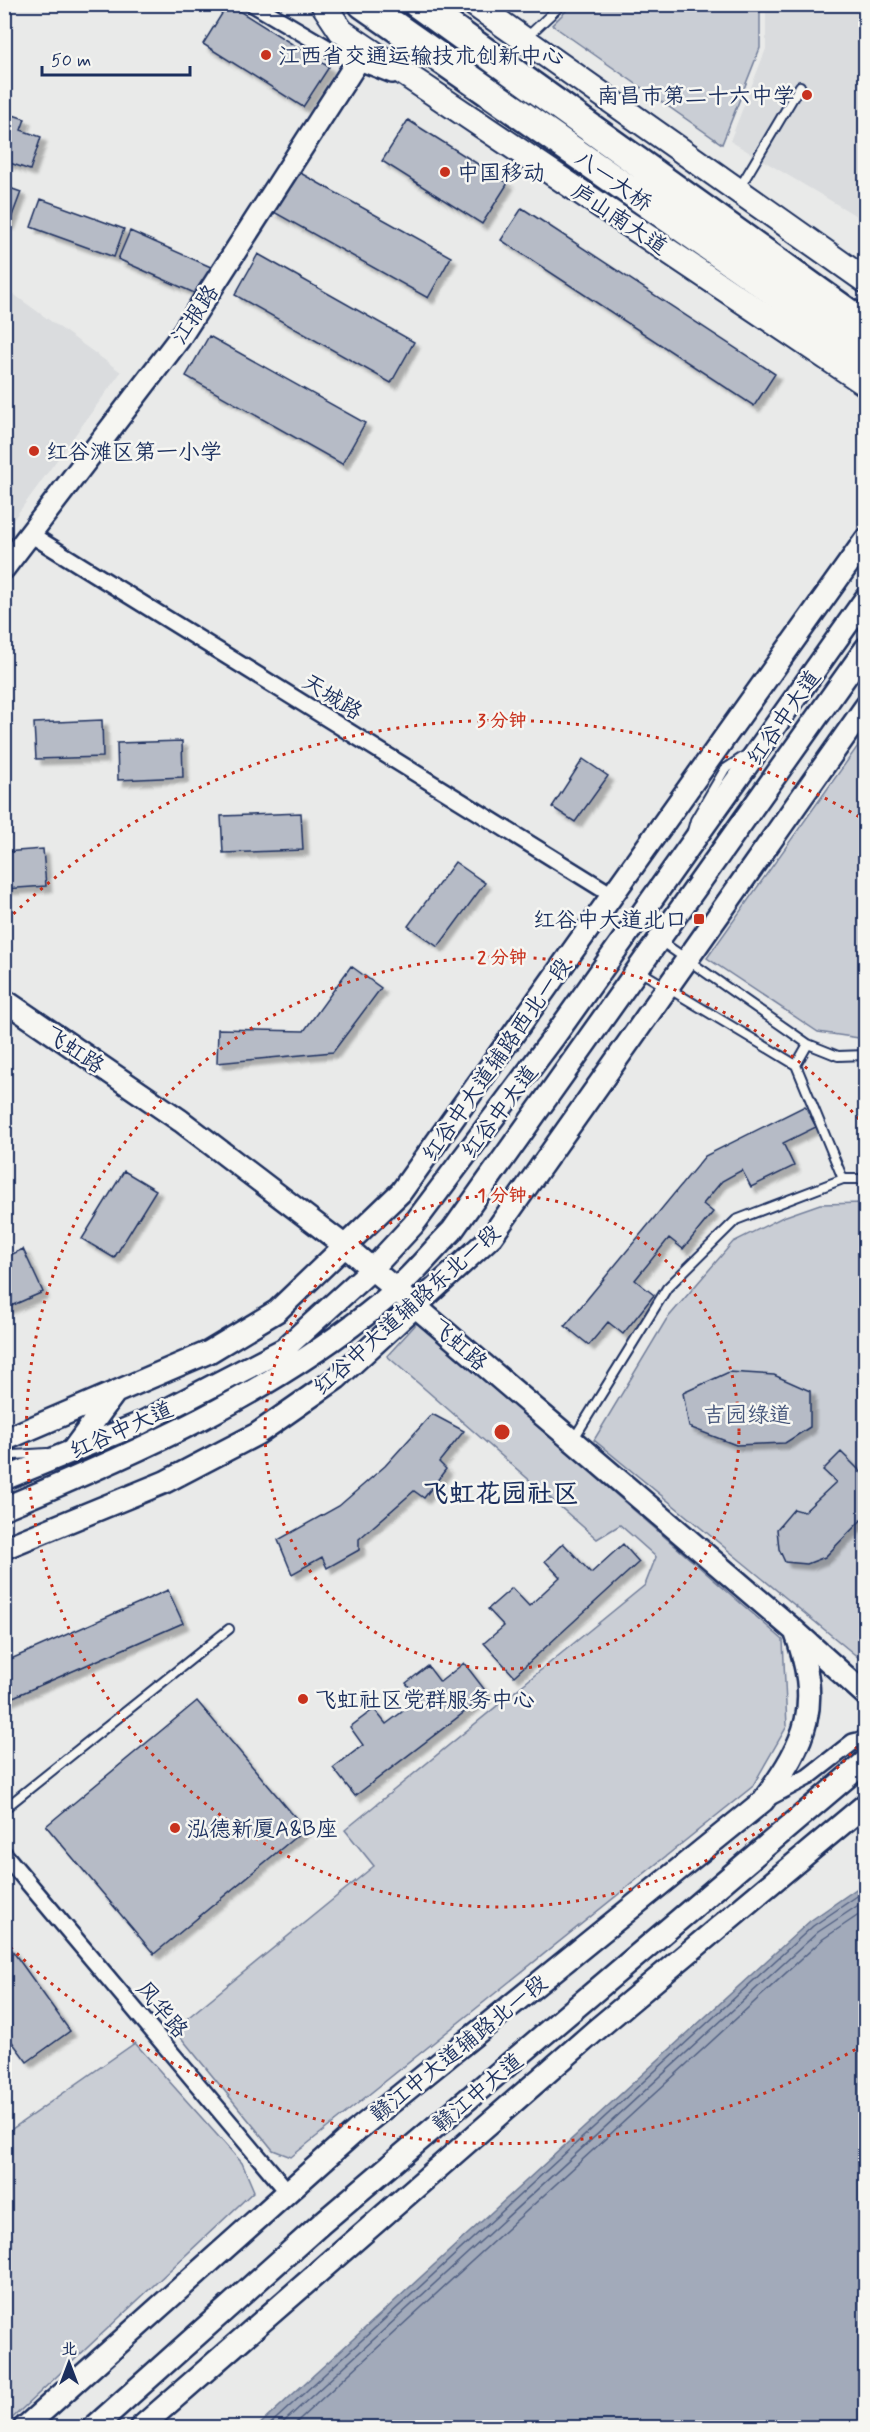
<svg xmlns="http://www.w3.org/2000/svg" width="870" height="2432" font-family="Mynerve,'LXGW WenKai TC',sans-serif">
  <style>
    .built { fill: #dadcde }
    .green { fill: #caced5; stroke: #727e9a; stroke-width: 1.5 }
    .water { fill: #a2aaba; stroke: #6c7995; stroke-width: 1.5 }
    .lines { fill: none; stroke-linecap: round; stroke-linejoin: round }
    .shore { stroke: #516083; stroke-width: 1.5 }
    .building { fill: #b6bbc6; stroke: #1b2f5e; stroke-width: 1.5; filter: url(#shadow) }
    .lane-casing { stroke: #1b2f5e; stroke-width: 12 }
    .street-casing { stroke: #1b2f5e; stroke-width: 20 }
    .secondary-casing { stroke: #1b2f5e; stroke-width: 26 }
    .primary-casing { stroke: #1b2f5e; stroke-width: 28 }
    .highway-casing { stroke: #1b2f5e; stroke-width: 33 }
    .lane { stroke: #f6f6f2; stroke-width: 8 }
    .street { stroke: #f6f6f2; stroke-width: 15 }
    .secondary { stroke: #f6f6f2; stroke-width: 21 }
    .primary { stroke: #f6f6f2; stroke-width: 24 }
    .highway { stroke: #f6f6f2; stroke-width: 28 }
    .ring { fill: none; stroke: #c8321e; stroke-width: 3; stroke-dasharray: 3 6 }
    .poi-dot { fill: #c8321e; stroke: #f6f6f2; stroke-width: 2 }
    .labels { text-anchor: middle; stroke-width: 5; stroke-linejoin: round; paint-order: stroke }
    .poi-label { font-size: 22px; fill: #1b2f5e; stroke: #f6f6f2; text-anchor: start }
    .street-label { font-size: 22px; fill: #1b2f5e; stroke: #f6f6f2 }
    .park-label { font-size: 22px; fill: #47577c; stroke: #f6f6f2 }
    .quarter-label { font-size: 26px; font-weight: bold; fill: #1b2f5e; stroke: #f6f6f2 }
    .centre { fill: #c8321e; stroke: #f6f6f2; stroke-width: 3 }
    .ring-label { font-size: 18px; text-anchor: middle; font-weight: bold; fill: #c8321e; stroke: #f6f6f2; stroke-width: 5; stroke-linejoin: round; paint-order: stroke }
  </style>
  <defs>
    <filter id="shadow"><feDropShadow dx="5.5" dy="5.5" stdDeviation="1.5" flood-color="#0004"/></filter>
  </defs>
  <rect width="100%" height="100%" fill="#e9eae9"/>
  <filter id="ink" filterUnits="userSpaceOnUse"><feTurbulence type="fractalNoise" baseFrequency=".0167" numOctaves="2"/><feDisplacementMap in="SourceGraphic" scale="12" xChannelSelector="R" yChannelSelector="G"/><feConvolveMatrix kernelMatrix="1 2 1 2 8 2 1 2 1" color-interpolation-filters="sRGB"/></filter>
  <g filter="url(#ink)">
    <path class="built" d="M766 5H865V221L730 141 766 49Z
      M5 288 121 372 5 531Z"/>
    <path class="green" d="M573 4 760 5V48L722 144 552 25Z
      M865 736 866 1038H859L818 1032 707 958Z
      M865 1203V1663L594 1440 666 1320 733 1242 783 1217 820 1204Z
      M418 1322 783 1640 787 1726 752 1787 291 2157 273 2150 174 2029 374 1866 345 1830 645 1585 656 1557 620 1525 597 1539 387 1356Z
      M135 2043 242 2163 254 2191 5 2425V2134Z"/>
    <path class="water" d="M865 1883V2427H257L810 1921Z"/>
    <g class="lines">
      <path class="shore" d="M266 2428 813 1926 866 1890
        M277 2428 818 1932 866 1900
        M290 2428 823 1939 866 1910"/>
    </g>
    <path class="building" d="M228 4 329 67 303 107 203 44Z
      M4 112 25 119 21 130 41 137 30 170 4 161Z
      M408 120 508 183 482 224 382 161Z
      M295 170 451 257 428 298 272 211Z
      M4 186 21 192 9 224 4 222Z
      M41 199 124 229 114 257 31 227Z
      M522 208 775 374 754 406 501 240Z
      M130 231 213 268 201 296 118 259Z
      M258 254 414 342 391 383 235 295Z
      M209 336 365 423 342 464 186 376Z
      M102 720 103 757 36 759 34 723Z
      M182 741 183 777 118 780 117 743Z
      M583 759 608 776 575 822 552 807Z
      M301 813 303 850 223 853 221 816Z
      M43 849 46 886 4 889V852Z
      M455 862 485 883 438 947 408 926Z
      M351 966 381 988 333 1052 217 1063 218 1029 304 1031Z
      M805 1106 816 1127 783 1143 794 1166 751 1187 742 1170 722 1181 703 1204 713 1212 683 1249 669 1238 635 1280 654 1295 623 1334 608 1322 589 1345 565 1326 705 1156Z
      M124 1171 156 1190 114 1258 82 1239Z
      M23 1249 43 1292 4 1309V1258Z
      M729 1372 774 1375 810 1391V1427L785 1443 736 1445 689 1427 683 1393Z
      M432 1414 464 1431 439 1462 446 1469 424 1498 414 1491 359 1539V1550L327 1568 322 1557 292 1574 278 1540 339 1506 385 1466Z
      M841 1452 866 1477 865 1516 825 1557 807 1564 785 1562 779 1549 777 1529 794 1509 804 1512 836 1482 823 1470Z
      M563 1543 591 1573 623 1544 639 1562 514 1676 484 1643 504 1626 488 1609 512 1588 529 1606 560 1577 545 1561Z
      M168 1590 183 1623 4 1701V1662Z
      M464 1663 488 1694 355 1796 333 1768 363 1745 350 1727 374 1709 386 1724 419 1699 406 1683 428 1666 440 1682Z
      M197 1701 305 1829 154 1954 46 1826Z
      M4 1945 9 1946 70 2031 27 2062 4 2031Z"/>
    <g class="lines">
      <defs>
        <path id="lane" d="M526 38 562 4
          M740 187 800 86
          M692 831 695 820 725 769 746 755
          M659 940 808 1044 838 1056 866 1055
          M638 970 796 1065 843 1179
          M796 1065 808 1044
          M573 1440 667 1288 736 1220 843 1179H866
          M4 1459 14 1455 47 1453
          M4 1809 229 1629"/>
        <path id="street" d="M253 4 336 53 392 75
          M30 534 612 895
          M766 1799 808 1777 853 1742 866 1739
          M4 1854 288 2192"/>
        <path id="secondary" d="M4 568 179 339 366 48
          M4 1000 181 1121 345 1246 795 1631 866 1695
          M4 1440 209 1352 277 1311 401 1192 866 539
          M72 1451 114 1394
          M4 1479 141 1423 284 1349 372 1269 413 1225 554 1037 866 598
          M4 1508C137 1453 271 1394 382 1302 408 1281 429 1254 452 1231L866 648
          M4 1548 165 1482 257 1434 337 1378 492 1236 866 706
          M24 2428 356 2131 763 1801C808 1739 822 1705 795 1631
          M93 2428 322 2223 866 1761
          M140 2428 596 2030 866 1804"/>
        <path id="primary" d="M323 4 341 31 866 384
          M474 4 866 281"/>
        <path id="highway" d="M363 4 866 356
          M418 4 866 326"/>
      </defs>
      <use href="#lane" class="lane-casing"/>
      <use href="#street" class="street-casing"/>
      <use href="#secondary" class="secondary-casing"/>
      <use href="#primary" class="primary-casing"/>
      <use href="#highway" class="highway-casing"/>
      <use href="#lane" class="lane"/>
      <use href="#street" class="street"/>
      <use href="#secondary" class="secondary"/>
      <use href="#primary" class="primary"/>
      <use href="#highway" class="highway"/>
    </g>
  </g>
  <g class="ring">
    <circle cx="502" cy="1432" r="237"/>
    <path d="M863 1740A475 475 0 1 1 863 1124"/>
    <path d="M863 2045A712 712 0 0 1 7 1944M7 920A712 712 0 0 1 863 819"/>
  </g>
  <g class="poi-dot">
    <circle cx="266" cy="55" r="6"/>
    <circle cx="807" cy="95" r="6"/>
    <circle cx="445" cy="172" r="6"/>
    <circle cx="34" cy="451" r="6"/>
    <rect x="693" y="913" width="12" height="12" rx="3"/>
    <circle cx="303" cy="1699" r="6"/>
    <circle cx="175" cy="1828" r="6"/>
  </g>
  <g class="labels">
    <g class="poi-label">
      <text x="278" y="63">江西省交通运输技术创新中心</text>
      <text x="795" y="103" text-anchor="end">南昌市第二十六中学</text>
      <text x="457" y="180">中国移动</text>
      <text x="46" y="459">红谷滩区第一小学</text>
      <text x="687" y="927" text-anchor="end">红谷中大道北口</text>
      <text x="315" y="1707">飞虹社区党群服务中心</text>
      <text x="187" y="1836">泓德新厦A&amp;B座</text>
    </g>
    <g class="street-label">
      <text transform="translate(614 180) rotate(35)" y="8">八一大桥</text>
      <text transform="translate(620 218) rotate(34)" y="8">庐山南大道</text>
      <text transform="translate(194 314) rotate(-56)" y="8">江报路</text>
      <text transform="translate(333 696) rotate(32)" y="8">天城路</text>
      <text transform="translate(783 717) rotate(-55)" y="8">红谷中大道</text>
      <text transform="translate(75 1049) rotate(34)" y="8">飞虹路</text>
      <text transform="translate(496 1059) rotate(-55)" y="8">红谷中大道辅路西北一段</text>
      <text transform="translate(499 1111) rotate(-53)" y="8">红谷中大道</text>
      <text transform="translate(406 1309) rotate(-42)" y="8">红谷中大道辅路东北一段</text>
      <text transform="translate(460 1344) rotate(41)" y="8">飞虹路</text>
      <text transform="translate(121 1429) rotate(-24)" y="8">红谷中大道</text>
      <text transform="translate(163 2009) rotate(50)" y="8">风华路</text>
      <text transform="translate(458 2048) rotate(-39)" y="8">赣江中大道辅路北一段</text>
      <text transform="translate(477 2092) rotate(-40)" y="8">赣江中大道</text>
    </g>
    <g class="park-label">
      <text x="747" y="1422">吉园绿道</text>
    </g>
    <g class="quarter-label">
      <text x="501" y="1502">飞虹花园社区</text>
    </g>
  </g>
  <circle cx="502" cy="1432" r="9" class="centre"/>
  <g class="ring-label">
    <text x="502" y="726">3 分钟</text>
    <text x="502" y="963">2 分钟</text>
    <text x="502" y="1201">1 分钟</text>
  </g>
  <rect width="870" height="2432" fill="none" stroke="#f6f6f2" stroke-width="24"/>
  <rect x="12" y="12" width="846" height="2408" fill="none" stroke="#1b2f5e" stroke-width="2" filter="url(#ink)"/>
  <g transform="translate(69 2363)" stroke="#f6f6f2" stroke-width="4.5" paint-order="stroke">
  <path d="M0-4.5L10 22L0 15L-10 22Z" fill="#1b2f5e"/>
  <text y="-9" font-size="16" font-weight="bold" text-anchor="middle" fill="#1b2f5e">北</text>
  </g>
  <path d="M42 66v9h148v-9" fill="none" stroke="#1b2f5e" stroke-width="3"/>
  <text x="51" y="66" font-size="18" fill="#1b2f5e" stroke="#f6f6f2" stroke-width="4.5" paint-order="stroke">50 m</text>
</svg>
